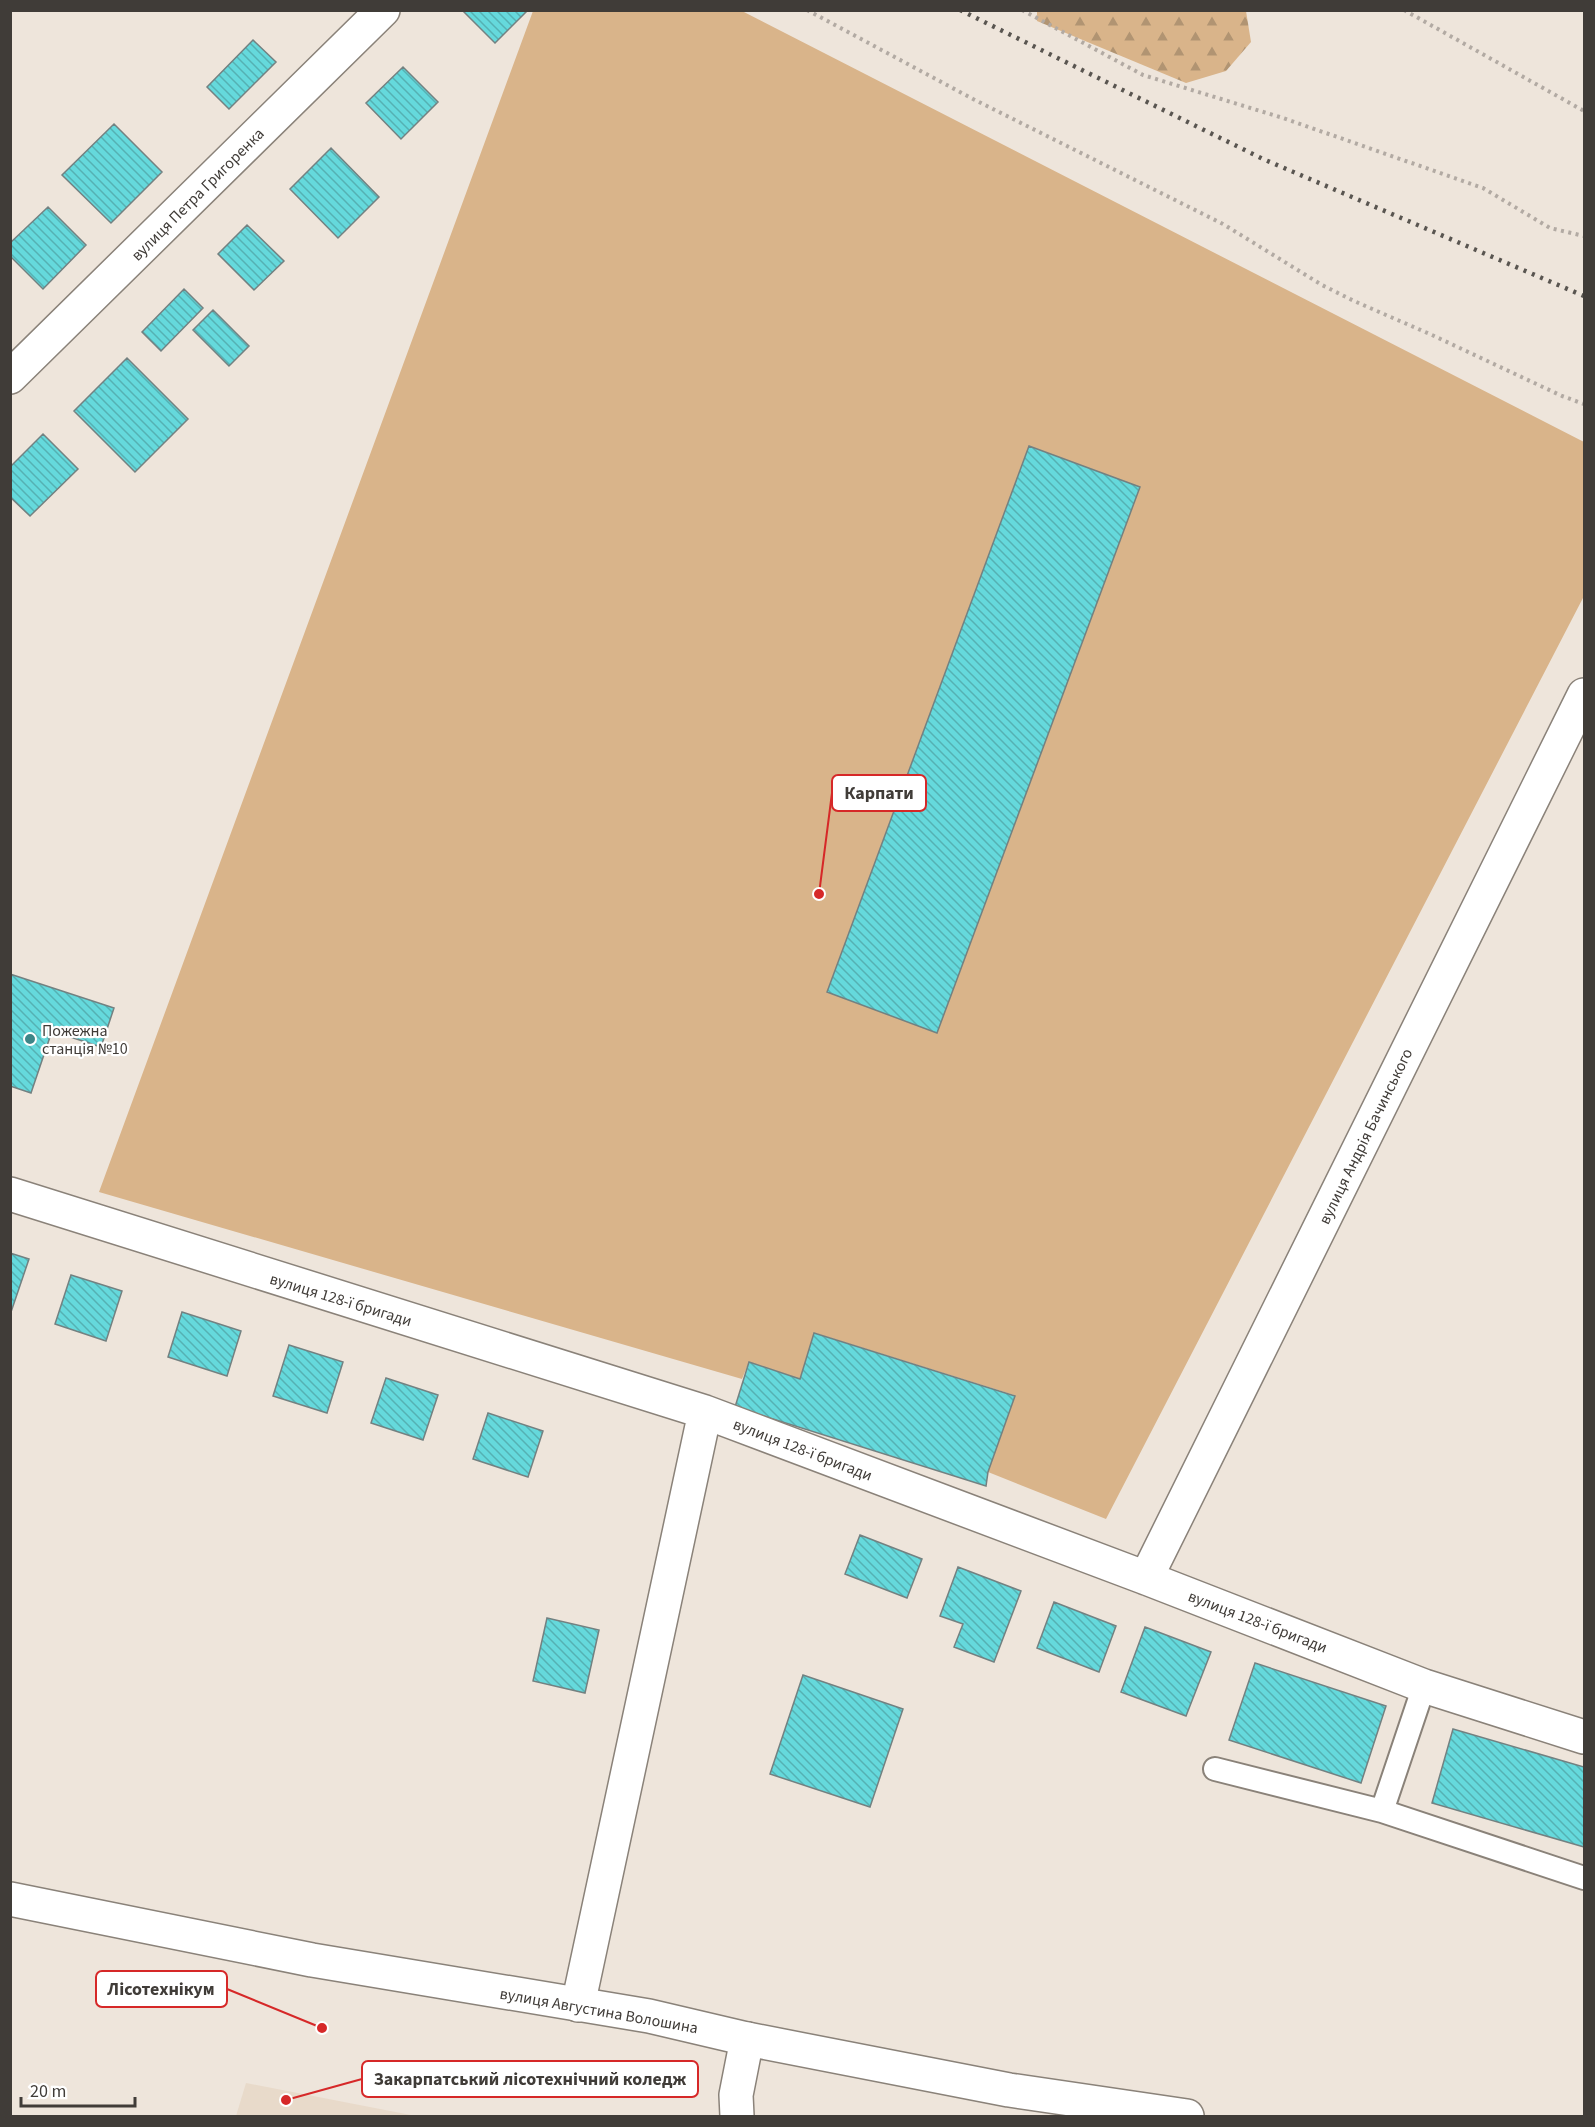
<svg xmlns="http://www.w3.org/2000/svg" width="1595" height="2127" font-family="'Source Sans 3',sans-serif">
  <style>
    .built { fill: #e8daca }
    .forest { fill: url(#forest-firs) }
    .pitch { fill: #d9b48a }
    .building { fill: url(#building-back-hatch); stroke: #738181; stroke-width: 1.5 }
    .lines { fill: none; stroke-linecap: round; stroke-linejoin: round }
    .lane-casing { stroke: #8a8279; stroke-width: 26 }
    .street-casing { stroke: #8a8279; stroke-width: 36 }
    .secondary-casing { stroke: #8a8279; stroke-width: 36 }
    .path { stroke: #b2aaa3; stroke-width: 4; stroke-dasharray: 3 4.5; stroke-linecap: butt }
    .lane { stroke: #fff; stroke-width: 22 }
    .street { stroke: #fff; stroke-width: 33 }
    .secondary { stroke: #fff; stroke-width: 33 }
    .rail { stroke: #595550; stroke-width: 4.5; stroke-dasharray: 3 6; stroke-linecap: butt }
    .poi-dot { fill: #3d8688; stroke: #fff; stroke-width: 2 }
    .labels { text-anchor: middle; stroke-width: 4.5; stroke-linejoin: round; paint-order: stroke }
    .street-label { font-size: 16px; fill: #403c38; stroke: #fff }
    .poi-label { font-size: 16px; fill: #403c38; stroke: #fff; text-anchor: start }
    .leader { fill: none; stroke: #d62828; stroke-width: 2 }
    .callout-dot { fill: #d62828; stroke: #fff; stroke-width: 2 }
    .callout { fill: #fff; stroke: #d62828; stroke-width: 2 }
    .callout-label { font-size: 18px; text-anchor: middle; font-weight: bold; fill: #403c38 }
  </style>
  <defs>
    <pattern id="forest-firs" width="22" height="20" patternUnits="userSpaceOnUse" patternTransform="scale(1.5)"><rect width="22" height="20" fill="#d9b48a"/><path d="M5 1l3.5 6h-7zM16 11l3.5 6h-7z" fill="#b19472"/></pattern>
    <pattern id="building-back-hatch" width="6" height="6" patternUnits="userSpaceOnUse" patternTransform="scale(1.5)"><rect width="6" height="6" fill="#65d9dc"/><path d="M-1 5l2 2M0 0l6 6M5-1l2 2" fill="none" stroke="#55b1b3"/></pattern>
  </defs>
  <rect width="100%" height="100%" fill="#eee5db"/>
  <path class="built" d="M246 2083 416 2116H236Z"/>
  <path class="forest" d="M1037 11H1246L1251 42 1226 71 1186 83 1037 21Z"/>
  <path class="pitch" d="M533 11H742L1584 442V596L1106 1519 988 1472 1014 1395 815 1333 800 1379 749 1362 742 1379 99 1192Z"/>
  <path class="building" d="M462 10H528L495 43Z
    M253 40 276 62 229 109 207 87Z
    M403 67 438 102 401 139 366 103Z
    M114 124 162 172 111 223 62 175Z
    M331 148 379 197 338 238 290 189Z
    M48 207 86 245 43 289 10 256V243Z
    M247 225 284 261 254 290 218 254Z
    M184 289 203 308 161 351 142 332Z
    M213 310 249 346 229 366 193 330Z
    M127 358 188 419 135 472 74 411Z
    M43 434 78 469 30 516 10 497V467Z
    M1029 446 1140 487 937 1033 827 992Z
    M10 974 114 1008 101 1047 52 1031 31 1093 10 1086Z
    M10 1253 29 1259 10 1315Z
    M71 1275 122 1291 106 1341 55 1324Z
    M182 1312 241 1331 227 1376 168 1357Z
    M814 1333 1015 1396 988 1472 986 1486 735 1407 749 1362 800 1379Z
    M289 1345 343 1362 327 1413 273 1396Z
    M386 1378 438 1395 423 1440 371 1423Z
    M488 1413 543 1431 528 1477 473 1459Z
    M860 1535 922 1559 907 1598 845 1574Z
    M958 1567 1021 1591 994 1662 954 1647 963 1624 940 1616Z
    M1054 1602 1116 1626 1099 1672 1037 1648Z
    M547 1618 599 1630 585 1693 533 1681Z
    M1145 1627 1211 1652 1186 1716 1121 1692Z
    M1255 1663 1386 1706 1361 1783 1229 1740Z
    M803 1675 903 1709 870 1807 770 1774Z
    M1453 1729 1584 1767V1847L1432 1803Z"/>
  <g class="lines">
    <defs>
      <path id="lane" d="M1215 1769 1382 1811 1584 1878
        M1382 1811 1424 1686"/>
      <path id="street" d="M10 377 383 10
        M10 1194 705 1412 1146 1578 1424 1686 1584 1737
        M1146 1578 1584 695
        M578 2005 705 1412
        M737 2116 736 2095 747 2039"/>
      <path id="secondary" d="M10 1899 312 1960 649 2016 747 2039 1009 2090 1187 2116"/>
    </defs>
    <use href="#lane" class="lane-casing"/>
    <use href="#street" class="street-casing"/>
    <use href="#secondary" class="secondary-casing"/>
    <path class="path" d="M807 10 973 99 1223 224 1322 285 1354 301 1432 335 1562 396 1584 404
      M1022 10 1143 75 1283 118 1483 188 1550 228 1584 236
      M1404 10 1584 111"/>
    <use href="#lane" class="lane"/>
    <use href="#street" class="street"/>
    <use href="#secondary" class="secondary"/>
    <path class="rail" d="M960 10 1263 159 1584 296"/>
  </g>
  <circle class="poi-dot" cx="30" cy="1039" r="6"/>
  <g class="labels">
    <g class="street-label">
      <text transform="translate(197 194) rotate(-45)" y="6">вулиця Петра Григоренка</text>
      <text transform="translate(1365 1136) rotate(-64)" y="6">вулиця Андрія Бачинського</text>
      <text transform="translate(341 1299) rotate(17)" y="6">вулиця 128-ї бригади</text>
      <text transform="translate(803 1449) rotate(21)" y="6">вулиця 128-ї бригади</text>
      <text transform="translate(1258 1621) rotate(21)" y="6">вулиця 128-ї бригади</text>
      <text transform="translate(599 2010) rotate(10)" y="6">вулиця Августина Волошина</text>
    </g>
    <g class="poi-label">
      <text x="42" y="1036">Пожежна<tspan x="42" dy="18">станція №10</tspan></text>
    </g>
  </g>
  <path class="leader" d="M819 894L832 793M322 2028L227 1989M286 2100L362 2079"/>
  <g class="callout-dot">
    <circle cx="819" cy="894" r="6"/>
    <circle cx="322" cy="2028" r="6"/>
    <circle cx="286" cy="2100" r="6"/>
  </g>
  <g class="callout">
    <rect x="832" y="775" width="94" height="36" rx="6"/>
    <rect x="96" y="1971" width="131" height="36" rx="6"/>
    <rect x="362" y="2061" width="336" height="36" rx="6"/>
  </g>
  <g class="callout-label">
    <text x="879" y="799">Карпати</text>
    <text x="161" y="1995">Лісотехнікум</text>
    <text x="530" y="2085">Закарпатський лісотехнічний коледж</text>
  </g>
  <rect width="1595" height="2127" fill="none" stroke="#403c38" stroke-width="24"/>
  <path d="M21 2097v9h114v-9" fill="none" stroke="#403c38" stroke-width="3"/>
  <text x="30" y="2097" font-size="18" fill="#403c38" stroke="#ffffff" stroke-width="4.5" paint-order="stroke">20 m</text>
</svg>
